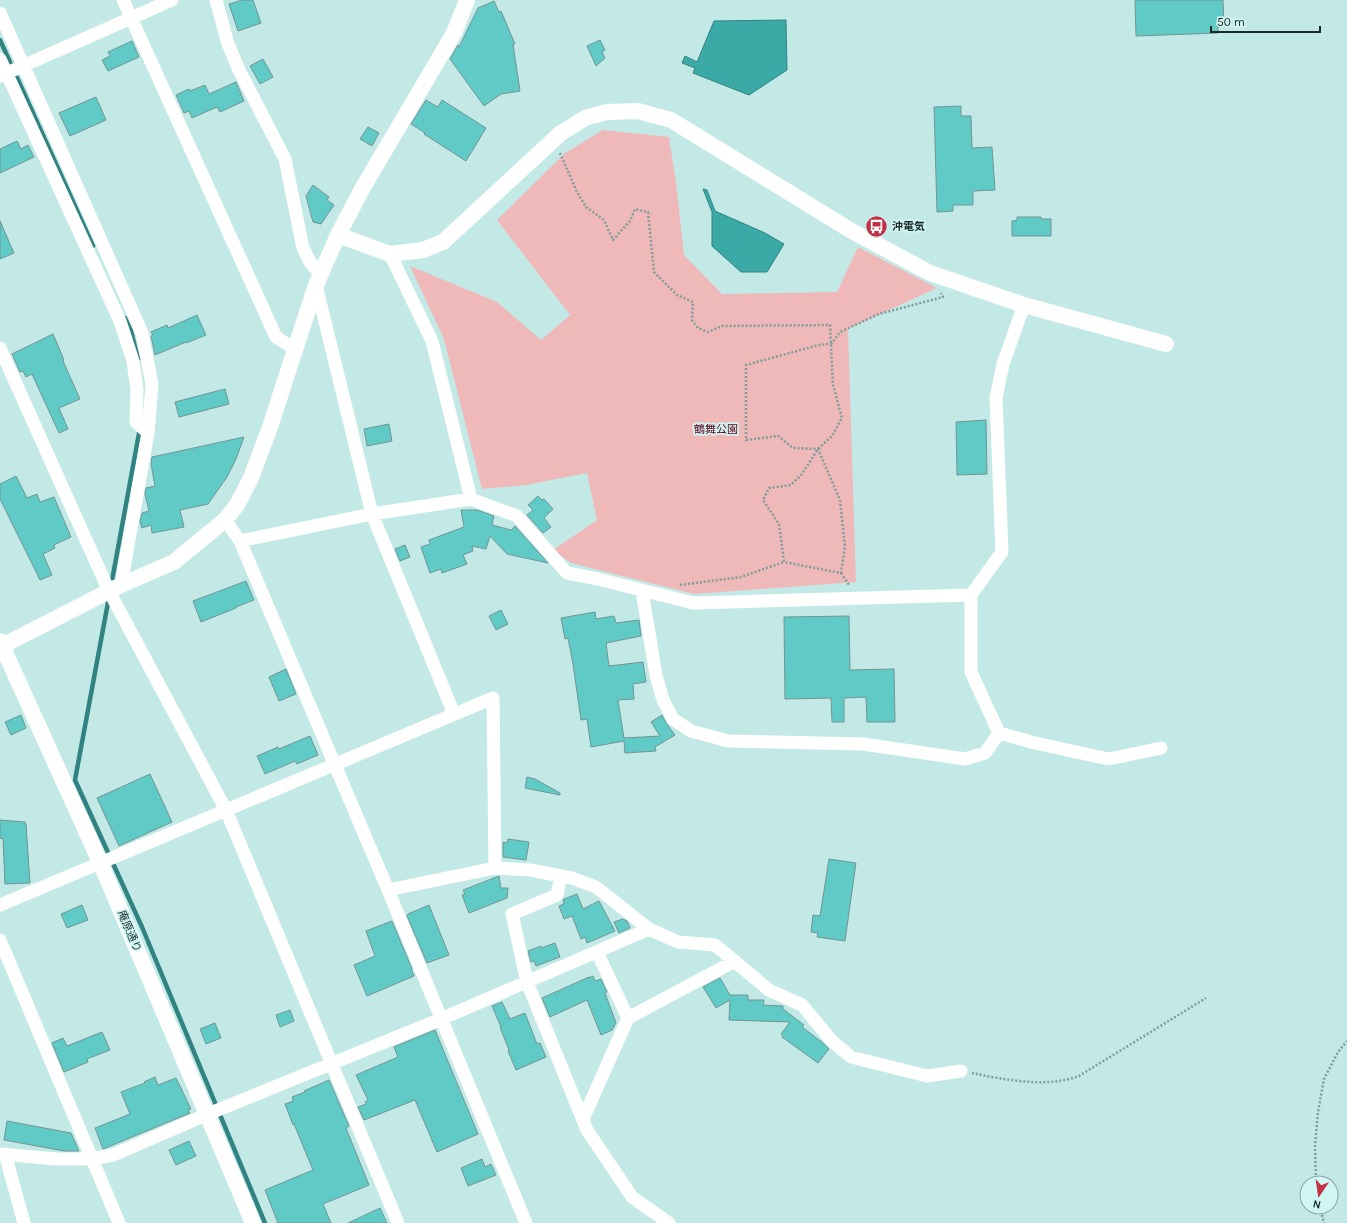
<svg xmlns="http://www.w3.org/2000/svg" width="1347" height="1223" font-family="Karla,'Noto Sans JP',sans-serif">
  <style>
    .green { fill: #efb9ba }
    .water { fill: #3baaa7; stroke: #318381 }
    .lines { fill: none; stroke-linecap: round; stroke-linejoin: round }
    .stream { stroke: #318381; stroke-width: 4.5 }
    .building { fill: #60cac7; stroke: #729593 }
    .path { stroke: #809d9c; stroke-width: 2.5; stroke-dasharray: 2 2; stroke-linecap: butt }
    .minor { stroke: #fff; stroke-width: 13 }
    .tertiary { stroke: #fff; stroke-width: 16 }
    .labels { text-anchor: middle; stroke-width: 3.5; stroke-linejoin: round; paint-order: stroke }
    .poi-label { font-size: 11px; font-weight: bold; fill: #192827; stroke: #d0f6f4; text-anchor: start }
    .park-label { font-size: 11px; fill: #640018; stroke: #d0f6f4 }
    .street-label { font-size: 11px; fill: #192827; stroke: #d0f6f4 }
  </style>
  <rect width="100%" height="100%" fill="#c3e9e7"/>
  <path class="green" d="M603 130 669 137 676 182 684 255 722 294 837 292 858 247 937 288 848 329 856 582 694 594 571 563 553 550 597 520 587 473 526 485 482 489 444 339 410 266 497 302 541 340 570 315 497 220 565 153Z"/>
  <path class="water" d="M786 20 787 70 749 95 693 73 695 68 682 63 685 56 697 62 714 21Z
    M703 189 707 190 715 211 765 233 784 244 767 272H741L712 246V212Z"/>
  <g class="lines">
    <path class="stream" d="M0 40 93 246
      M125 318 131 331 138 359
      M111 586 140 428
      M109 597 75 780 142 927 265 1223"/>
  </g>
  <path class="building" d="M242 0H253L261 23 238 31 229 4Z
    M1135 0H1223L1224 25 1218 26V33L1136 36Z
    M494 1 499 12 501 11 515 44H513L520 91 501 94 484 106 450 59 458 45 459 47 478 8Z
    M600 40 605 50 602 52 605 58 596 66 587 46Z
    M132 41 139 57 108 71 102 60 110 56 108 52Z
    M263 59 273 77 260 84 250 66Z
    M236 82 244 101 220 112 217 107 192 118 189 111 184 113 176 95 189 89 190 91 205 85 209 94Z
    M96 97 106 120 70 136 59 113Z
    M426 100 438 107 442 100 486 128 466 161 424 134 425 133 411 124Z
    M961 106V116H971L972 148 992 147 995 190 973 191V205H953V211L937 212 934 107Z
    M368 127 379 133 372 146 360 139Z
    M17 141 21 149 28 145 34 157 0 173V149Z
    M313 185 329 197 327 200 334 205 321 224 313 222 306 196Z
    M1017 217H1041V219H1051V236H1012V221L1017 220Z
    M0 221 14 253 0 259Z
    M197 315 206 335 186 343V342L155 355 151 336 153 335 151 332 167 325 168 328Z
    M53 334 64 360 63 361 80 399 59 408 68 429 59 433 32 374 26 377 23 371 20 372 12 354Z
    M225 389 229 404 179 417 175 402Z
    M986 420 987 474 957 475 956 422Z
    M389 424 392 441 367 446 364 429Z
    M244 437 236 459 227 477 208 504 180 510 184 527 152 533 151 525 142 528 140 522 142 513 149 511 145 494 146 488 155 486 151 464 152 457Z
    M16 476 27 498 37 494 40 502 54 497 71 537 54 545 55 548 43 554 52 575 40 580 0 499V484Z
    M538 496 542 500 544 499 553 509 544 518 551 527 543 533 527 515 533 510 528 505Z
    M461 510H477L494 516 492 525 511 530 515 526 548 563 507 554 490 536 486 549 472 546 473 551 463 555 467 564 442 573 441 569 430 573 421 547 430 544 429 540 464 527Z
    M405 545 410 557 400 561 395 549Z
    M246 581 254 600 236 607V608L201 622 193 601Z
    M501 610 508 624 496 630 489 616Z
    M595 612 596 619 614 616 616 623 639 620 641 636 606 643 609 666 643 662 646 682 633 684 634 699 618 700 624 738 660 736 651 722 662 715 666 723 675 735 655 747 656 751 625 753 624 741 591 747 587 719 581 720 573 664 568 638 565 639 561 618Z
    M849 616 850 670 894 669 895 722H867L866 697 844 698V722H832L831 698 785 699 784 617Z
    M286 669 296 694 279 701 269 677Z
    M21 715 26 728 11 735 5 722Z
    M310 736 318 755 297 764 295 761 265 774 257 756 278 747 279 749Z
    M150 774 172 822 119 846 97 798Z
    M527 777 535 779 560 793V795L525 788Z
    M0 820 25 822V824H26L30 883 5 884 3 839 0 838Z
    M508 839 529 842 526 860 503 857V842L507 843Z
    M829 859 856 863 845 941 817 937 818 933 811 932 813 915 820 916Z
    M499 876 501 888H508L507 898 469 913 462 895 465 894 463 890Z
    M577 894 583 909 599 901 615 931 587 943 585 937 581 939 572 916 564 919 559 906 564 904 563 900 564 899Z
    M82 905 88 920 67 928 61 914Z
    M429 905 449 955 427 963 407 916 408 914Z
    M623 919 627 921 630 928 619 933 614 922Z
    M392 921 412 969H411L414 976 367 996 354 965 375 956 366 931Z
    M555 943 560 957 536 966 534 961 531 962 528 951 541 946V948Z
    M593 976 595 981 601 979 607 992 605 993 616 1023 612 1030 601 1035 587 1000 550 1017 542 998 589 977V978Z
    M720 978 730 995H748V1000H764L763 1005 783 1006V1009L804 1025 802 1027 823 1043 829 1049 818 1063 782 1037 783 1036 781 1034 790 1022 729 1020 730 1000 716 1008 703 987Z
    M502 1002 510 1019 525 1013 537 1044 540 1043 546 1057 516 1070 508 1051 509 1050 500 1027H501L492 1006Z
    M290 1010 294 1021 280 1027 276 1015Z
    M215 1023 221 1038 206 1044 200 1029Z
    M435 1030 478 1134 437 1152 415 1100 364 1120 358 1107 366 1104 365 1102 368 1100 356 1075 398 1057 394 1047Z
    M102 1032 110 1050 87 1059 88 1062 64 1072 52 1043 63 1038 67 1046Z
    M155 1077 158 1085 176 1078 191 1109 188 1110 190 1113 103 1149 95 1128 130 1114 121 1092 145 1083 144 1082Z
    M329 1080 349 1126 346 1128 369 1185 323 1204 331 1223H278L265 1190 313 1170 294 1124 293 1125 285 1104 293 1101 292 1097 305 1092 304 1091Z
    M7 1121 71 1133 79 1151H64L4 1140Z
    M189 1141 196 1156 176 1165 169 1150Z
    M482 1159 485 1167 491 1164 496 1175 468 1186 461 1168Z
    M380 1208 387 1223H348Z"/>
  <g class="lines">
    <path class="path" d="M560 153 577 192 586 207 604 220 613 240 630 221 635 209 648 212 654 272 677 295 693 302 692 320 698 328 708 332 722 326 830 325 833 385 842 418 832 436 818 449 802 474 791 485 769 488 763 500 779 524 784 562 841 573 845 547 840 500 818 449 793 448 778 436 746 440V365L815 346 832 343 840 332 879 314 943 297 941 293
      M841 573 849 585
      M680 585 741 577 784 562
      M972 1073C1005 1080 1047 1088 1079 1076L1206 998
      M1316 1183 1315 1146 1318 1112 1324 1079 1338 1052 1347 1041
      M1320 1207 1324 1223"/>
    <path class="minor" d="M123 0 276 337 295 349
      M216 0 228 44 239 70 285 159 303 248 310 262 321 275
      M0 13 142 333 152 384 148 433 121 585
      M0 59 120 321 133 361 137 390 136 422 148 433
      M0 76 172 0
      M390 254 432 341 471 499
      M316 285 372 514 454 714
      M0 348 109 591 226 810 398 1223
      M225 520 240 541 388 890 526 1223
      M240 541 372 514 471 499 517 516 567 573 598 579 693 603 971 595 1002 552 996 398 1003 364 1024 305
      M642 591 656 675 663 700 673 719 691 731 728 741 863 744 965 759 985 753 999 733 1035 743 1109 759 1161 748
      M971 595V672L999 733
      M561 876 557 895 512 914 527 982 587 1130 632 1197 669 1223
      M388 890 495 868 530 870 572 878 596 887 649 929 678 942 715 945 769 990 802 1005 832 1041 851 1057 927 1076 961 1071
      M0 905 493 698 495 868
      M0 940 119 1223
      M597 952 628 1018
      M583 1119 628 1018 735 961
      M0 1154 56 1159H92L113 1155 208 1114 441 1019 649 929
      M5 1154 24 1223"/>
    <path class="tertiary" d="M338 235 390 254 423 250 443 242 561 133 585 118 607 112 638 111 671 120 850 230 930 273 1024 305 1166 344
      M0 641 100 862 253 1223
      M2 646 121 585 174 562 225 520 237 505 251 478 270 427 316 285 338 235 362 189 454 33 467 0"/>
  </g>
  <defs>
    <symbol id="bus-disc" viewBox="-11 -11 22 22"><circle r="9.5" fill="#c23147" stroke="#d0f6f4"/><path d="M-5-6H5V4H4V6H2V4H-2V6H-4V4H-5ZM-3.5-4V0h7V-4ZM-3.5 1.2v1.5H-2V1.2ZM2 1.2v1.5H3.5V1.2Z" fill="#fff"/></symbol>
  </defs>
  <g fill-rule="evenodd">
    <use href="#bus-disc" x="864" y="214" width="25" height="25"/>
  </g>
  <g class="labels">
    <g class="poi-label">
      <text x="892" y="230">沖電気</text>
    </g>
    <g class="park-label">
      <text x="716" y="433">鶴舞公園</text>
    </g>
    <g class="street-label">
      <text transform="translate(130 931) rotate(67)" y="4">庵原通り</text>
    </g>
  </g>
  <g transform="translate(1319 1195) rotate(193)"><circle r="19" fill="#d0f6f4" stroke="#87a4a2"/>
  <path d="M0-3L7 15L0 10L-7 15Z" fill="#c23147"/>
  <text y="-6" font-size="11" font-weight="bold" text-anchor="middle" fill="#192827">N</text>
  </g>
  <path d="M1211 26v6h109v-6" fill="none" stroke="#192827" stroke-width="2"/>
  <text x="1217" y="26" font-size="12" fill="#192827" stroke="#d0f6f4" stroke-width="3" paint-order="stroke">50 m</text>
</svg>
